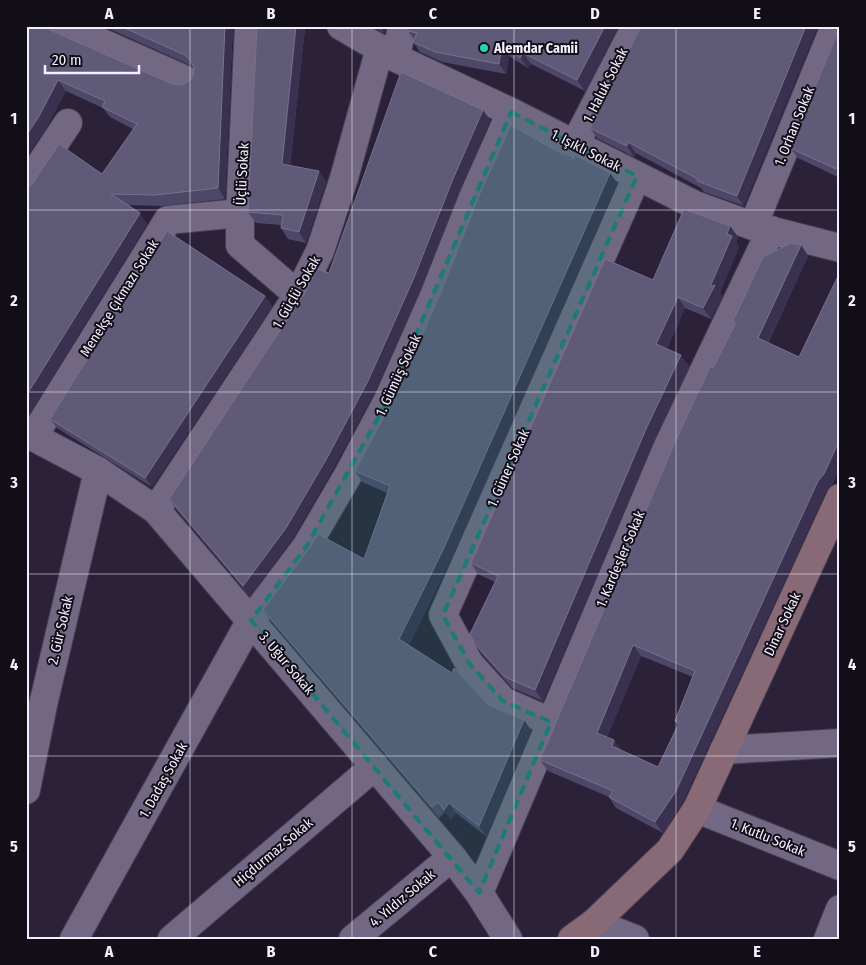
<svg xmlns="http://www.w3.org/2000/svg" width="866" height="965" font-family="'Fira Sans Condensed',sans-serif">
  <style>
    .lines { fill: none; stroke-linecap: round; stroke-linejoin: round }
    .street-casing { stroke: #453d51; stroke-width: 30 }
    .secondary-casing { stroke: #453d51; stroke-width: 30 }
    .street { stroke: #726883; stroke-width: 28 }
    .secondary { stroke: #876a75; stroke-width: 28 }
    .wall { fill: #4e4868; fill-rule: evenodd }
    .shaded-wall { fill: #39314f }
    .building { fill: #605a79; stroke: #77718e; fill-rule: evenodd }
    .marked { fill: #1a7c75; fill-opacity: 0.2; stroke: #1a7c75; stroke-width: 4; stroke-dasharray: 10 6; stroke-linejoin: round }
    .grid { fill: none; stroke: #f4efff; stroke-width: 1; stroke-opacity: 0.55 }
    .poi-dot { fill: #24d5ae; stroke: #120e18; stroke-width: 2 }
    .labels { text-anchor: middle; stroke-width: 4; stroke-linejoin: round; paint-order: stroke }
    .poi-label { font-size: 14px; font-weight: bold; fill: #f4efff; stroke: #120e18; text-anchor: start }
    .street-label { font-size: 14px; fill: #f4efff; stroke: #120e18 }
    .neatline { fill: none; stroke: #f4efff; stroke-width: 2 }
    .grid-label { font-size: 16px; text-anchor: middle; font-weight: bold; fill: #f4efff }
  </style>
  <rect width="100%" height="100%" fill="#2b2239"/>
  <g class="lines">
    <defs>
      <path id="street" d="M64 26 186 80
        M249 26 240 213V245L298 295
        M341 26 396 58 511 112 695 205 753 226 840 248
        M396 58 402 26
        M575 144 636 26
        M26 186 68 123
        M753 226 835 26
        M26 433 98 471 156 510 452 857 479 893 508 939
        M33 437 168 220 240 213
        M156 510 298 295 320 251 344 178 380 48
        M551 722 503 701 469 663 443 615 637 176
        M724 750 840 743
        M26 790 43 705 98 471
        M697 809 840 866
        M479 893 668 446 771 230
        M594 923 635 939
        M74 939 251 620 306 547 348 475 389 398 434 296 474 195 511 112
        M172 939 375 766
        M353 939 452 857
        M828 939 840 909"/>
      <path id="secondary" d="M572 939 594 923 670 850 697 809 840 498"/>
    </defs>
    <use href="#street" class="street-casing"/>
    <use href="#secondary" class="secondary-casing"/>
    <use href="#street" class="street"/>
    <use href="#secondary" class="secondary"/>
  </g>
  <path class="wall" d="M26 26H49V28L50 30 172 84 181 85 188 82 193 76 194 68 192 66 103 26H233L225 199 162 206 127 205 147 224 26 418V189L102 174 133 129 110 117 103 108 66 91 46 128 26 157Z
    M257 26H304L305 28 290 166 326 181 306 243 288 239 281 228V225L256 223 248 212Z
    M372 26H387L384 33Z
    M408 26H618L585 91 531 64 528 68 509 56 506 74 442 62 420 52 413 42 414 40 408 31Z
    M641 26 744 206 704 192 701 188 636 153 634 157 597 138 590 128Z
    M840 27V178L798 158 790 148Z
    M490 120 460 189 420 290 375 391 334 467 293 538 250 596 176 509 169 499 329 273Z
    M572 160 610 173 617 183 450 561 409 645 489 705 531 730 486 836 456 813 451 820 445 812 439 818 270 620 263 610 364 559 387 493 362 482 355 471Z
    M730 226 738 237 736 242 739 247 720 293 722 296 711 319 685 308 667 349 689 366 654 440 543 701 512 688 482 654 474 643 495 582 478 574 471 563 653 280Z
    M801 245 808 256 768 343 799 357 840 272V467L832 485 826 491 683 801 663 833 616 808 609 797 548 771 540 760 713 368 735 324 733 321ZM641 656 693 677 675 721 678 725 658 767 621 750 614 740 607 737Z
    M265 296 272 306 152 487 57 428 50 419Z"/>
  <path class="shaded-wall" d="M225 26H233L225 199 218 188Z
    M296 26H304L305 28 289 175 282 164Z
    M379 26H387L384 33Z
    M605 26H618L585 91 577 80Z
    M806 26H818L744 206 737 196Z
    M502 45 509 56 506 74 499 64Z
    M523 53 531 64 528 68 520 58Z
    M58 80 66 91 46 128 26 157V136Z
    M483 110 490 120 460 189 420 290 375 391 334 467 293 538 250 596 243 586 453 179Z
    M628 142 636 153 634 157 627 146Z
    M840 162V174L836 169Z
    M319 171 326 181 306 243 299 232Z
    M610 173 617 183 450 561 407 649 399 639Z
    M140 213 147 224 27 418 26 396Z
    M730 226 738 237 736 242 739 247 720 293 722 296 711 319 703 308Z
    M801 245 808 256 765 348 758 338Z
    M265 296 272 306 152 487 145 478Z
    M678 297 685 308 664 355 656 344Z
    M681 355 689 366 654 440 543 701 535 690 646 429Z
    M840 439V467L832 485 826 491 683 801 663 833 655 822 818 481Z
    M633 645 641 656 604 744 597 733Z
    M524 720 531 730 486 836 479 826Z
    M614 740 622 751 612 746Z
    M449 803 456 813 451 820 444 810Z"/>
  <path class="building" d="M26 26H46L50 30 172 84 181 85 188 82 193 76 194 68 191 61 185 55 120 26H225L218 188 155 195 111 194 140 213 26 396V189L32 184 59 144 102 174 137 124 102 107 105 101 58 80 38 118 26 136Z
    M257 26H296L282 164 319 171 299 232 281 228 283 215 248 212Z
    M408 26H605L577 80 523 53 520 58 502 45 499 64 435 52 413 42 417 33 408 31Z
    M641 26H806L737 196 697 181 698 179 628 142 627 146 590 128Z
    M840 27V162L836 169 790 148Z
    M401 72 483 110 453 179 413 280 368 381 327 458 286 528 243 586 172 502V501L169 499 304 294 317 269 329 273Z
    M511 125 572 160 575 155 610 173 443 550 399 639 452 673 454 668 489 705 524 720 479 826 449 803 444 810 438 802 432 807 263 610 311 546 318 534 364 559 390 486 355 471 396 394 441 292 481 191Z
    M684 209 730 226 727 234 732 236 710 287 715 285 703 308 678 297 656 344 681 355 646 429 535 690 505 677 474 643 470 634 498 576 471 563 605 259 653 280Z
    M167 231 265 296 145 478 50 419Z
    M791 243 801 245 758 338 799 357 840 272V439L824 474 818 481 676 791 655 822 609 797 613 791 540 760 675 442 710 367 713 368 736 322 733 321 763 257ZM633 645 695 671 675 721 679 723 658 767 612 746 614 740 597 733Z"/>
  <path class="marked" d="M511 112 637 176 443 615 469 663 503 701 551 722 479 893 251 620 306 547 389 398Z"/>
  <path class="grid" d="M190 26V939M352 26V939M514 26V939M676 26V939M26 210H840M26 392H840M26 574H840M26 756H840"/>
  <circle class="poi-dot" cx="484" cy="48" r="5"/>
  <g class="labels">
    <g class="poi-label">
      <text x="494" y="53">Alemdar Camii</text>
    </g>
    <g class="street-label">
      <text transform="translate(605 85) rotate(-63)" y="5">1. Haluk Sokak</text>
      <text transform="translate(794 126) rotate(-68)" y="5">1. Orhan Sokak</text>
      <text transform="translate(586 150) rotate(27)" y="5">1. Işıklı Sokak</text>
      <text transform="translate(242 174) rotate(-87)" y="5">Üçlü Sokak</text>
      <text transform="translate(296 292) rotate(-60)" y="5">1. Güçlü Sokak</text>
      <text transform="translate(119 298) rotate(-58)" y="5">Menekşe Çıkmazı Sokak</text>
      <text transform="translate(398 375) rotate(-65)" y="5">1. Gümüş Sokak</text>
      <text transform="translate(508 468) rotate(-66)" y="5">1. Güner Sokak</text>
      <text transform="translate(620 559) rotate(-67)" y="5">1. Kardeşler Sokak</text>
      <text transform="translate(782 624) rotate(-65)" y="5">Dinar Sokak</text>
      <text transform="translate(60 630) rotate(-77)" y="5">2. Gür Sokak</text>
      <text transform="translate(287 663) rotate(50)" y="5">3. Uğur Sokak</text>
      <text transform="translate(163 780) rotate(-61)" y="5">1. Dadaş Sokak</text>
      <text transform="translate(768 837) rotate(22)" y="5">1. Kutlu Sokak</text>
      <text transform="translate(273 852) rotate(-40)" y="5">Hiçdurmaz Sokak</text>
      <text transform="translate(402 898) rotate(-40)" y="5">4. Yıldız Sokak</text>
    </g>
  </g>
  <rect width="866" height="965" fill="none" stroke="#120e18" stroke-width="55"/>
  <path d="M45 65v8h94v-8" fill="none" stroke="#f4efff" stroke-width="2.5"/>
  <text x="52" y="65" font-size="15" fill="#f4efff" stroke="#120e18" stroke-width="4" paint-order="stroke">20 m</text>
  <rect x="28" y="28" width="810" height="910" class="neatline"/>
  <g class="grid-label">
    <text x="109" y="19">A</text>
    <text x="271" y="19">B</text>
    <text x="433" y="19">C</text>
    <text x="595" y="19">D</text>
    <text x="757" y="19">E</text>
    <text x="14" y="124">1</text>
    <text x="852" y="124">1</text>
    <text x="14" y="306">2</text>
    <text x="852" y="306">2</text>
    <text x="14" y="488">3</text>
    <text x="852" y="488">3</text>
    <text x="14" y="670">4</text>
    <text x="852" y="670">4</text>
    <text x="14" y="852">5</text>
    <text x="852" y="852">5</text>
    <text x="109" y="957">A</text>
    <text x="271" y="957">B</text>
    <text x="433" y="957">C</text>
    <text x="595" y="957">D</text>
    <text x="757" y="957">E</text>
  </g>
</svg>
